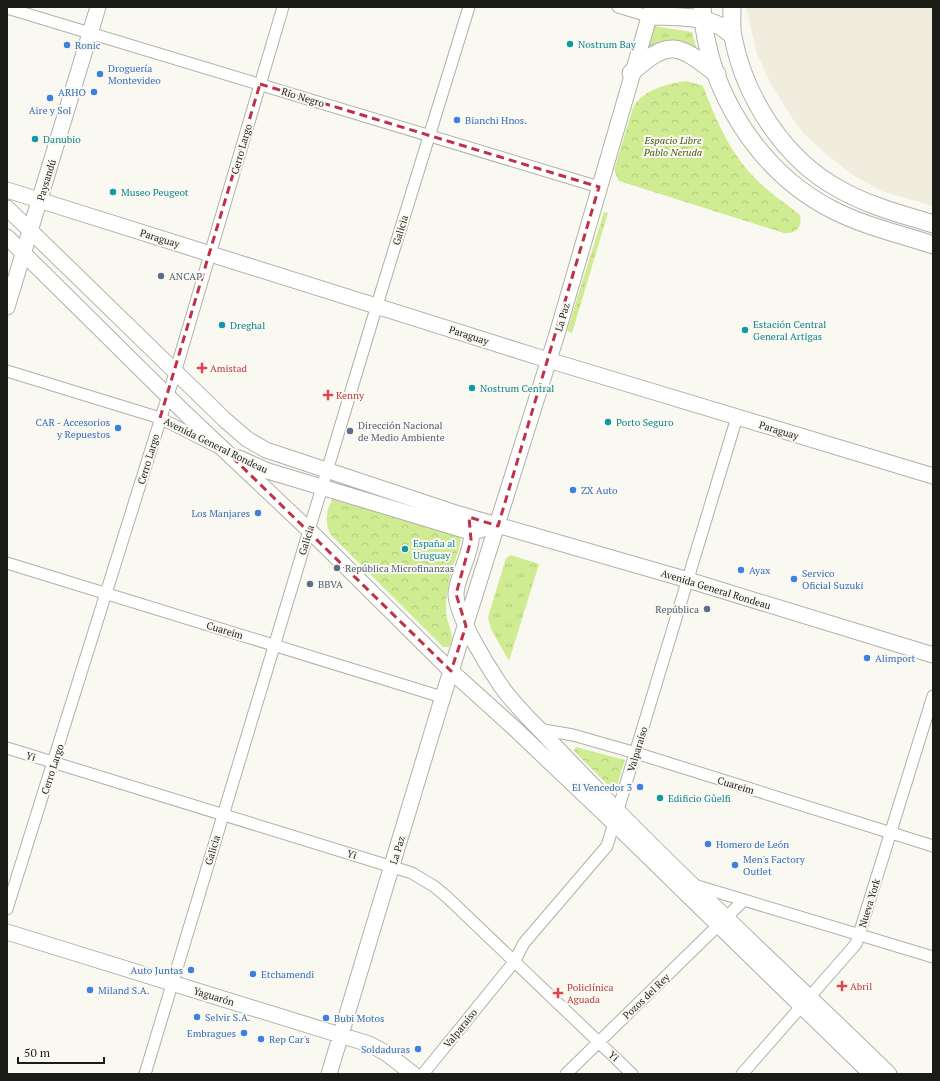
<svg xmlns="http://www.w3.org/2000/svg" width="940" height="1081" font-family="'PT Serif',serif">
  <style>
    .built { fill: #f0edde }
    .grass { fill: url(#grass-tufts) }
    .park { fill: url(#park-crowns) }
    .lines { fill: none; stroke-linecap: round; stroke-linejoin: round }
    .street-casing { stroke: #b1b0a9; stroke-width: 13 }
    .secondary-casing { stroke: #b1b0a9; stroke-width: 17 }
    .primary-casing { stroke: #b1b0a9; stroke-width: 19 }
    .street { stroke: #fff; stroke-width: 11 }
    .secondary { stroke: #fff; stroke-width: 15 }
    .primary { stroke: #fff; stroke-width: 17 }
    .marked { fill: none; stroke: #c13146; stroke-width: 3; stroke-dasharray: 8 5; stroke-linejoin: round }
    .culture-dot { fill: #0f9aa8; stroke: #faf9f1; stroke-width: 1.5 }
    .shop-dot { fill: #3f7fe0; stroke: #faf9f1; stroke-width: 1.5 }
    .service-dot { fill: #5c6f8a; stroke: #faf9f1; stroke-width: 1.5 }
    .health-dot { fill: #e0444e; stroke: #faf9f1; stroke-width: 1.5 }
    .labels { text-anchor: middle; stroke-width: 4; stroke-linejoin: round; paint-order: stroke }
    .culture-label { font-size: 10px; fill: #0d838f; stroke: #faf9f1; text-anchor: start }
    .shop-label { font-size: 10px; fill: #366cbe; stroke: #faf9f1; text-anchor: start }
    .street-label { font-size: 10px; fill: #1b1b18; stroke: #faf9f1 }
    .park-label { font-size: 10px; font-style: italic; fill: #475818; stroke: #faf9f1 }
    .service-label { font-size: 10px; fill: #4e5e75; stroke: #faf9f1; text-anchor: start }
    .health-label { font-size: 10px; fill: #be3a42; stroke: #faf9f1; text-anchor: start }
  </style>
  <defs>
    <pattern id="grass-tufts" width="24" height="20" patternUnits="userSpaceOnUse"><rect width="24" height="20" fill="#cfec92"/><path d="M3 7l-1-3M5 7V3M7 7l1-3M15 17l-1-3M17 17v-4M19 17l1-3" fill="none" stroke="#b1ca7d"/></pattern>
    <pattern id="park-crowns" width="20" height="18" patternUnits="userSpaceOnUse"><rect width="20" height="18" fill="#cfec92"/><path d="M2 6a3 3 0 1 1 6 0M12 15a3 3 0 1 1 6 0" fill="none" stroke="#b1ca7d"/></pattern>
  </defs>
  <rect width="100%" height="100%" fill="#faf9f1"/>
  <path class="built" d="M746 7H933V206L881 191 851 174 826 154 804 134 792 118 770 82 757 54Z"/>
  <path class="grass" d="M654 26 692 32 697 50 644 53Z
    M604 212 608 213 572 333 567 331Z
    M511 555 539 564 509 661 491 629 488 617 506 558Z"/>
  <path class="park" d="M687 81 703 86C716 120 730 154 757 180 770 194 786 203 800 215 803 227 796 234 784 233L619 181 614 170 633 108C641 90 669 83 687 81Z
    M334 497 460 536 461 541C455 563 445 587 446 611 446 624 457 635 449 647H443L331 535C324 524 326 508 334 497Z
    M576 747 625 760 615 792 574 751Z"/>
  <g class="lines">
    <defs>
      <path id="street" d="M618 7 648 16
        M7 8 599 187
        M7 371 160 418 215 446
        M7 563 442 697
        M538 729 573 735 636 753 933 846
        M7 748 412 873 435 887 448 898 632 1074
        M694 885 933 957
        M7 909 175 373 283 7
        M145 1074 377 305 469 7
        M423 1074 514 962 524 943 607 846 737 417
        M566 1074 743 901
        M742 1074 856 944 933 696"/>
      <path id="secondary" d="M7 190 535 356 933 476
        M7 208 225 420 247 439 266 450 459 514 688 580 933 655
        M7 237 186 414 309 530 451 671 513 727 614 823 871 1074
        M7 307 98 7
        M239 458 268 471 464 530 472 532 481 530
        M460 515C487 532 458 568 456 593 455 614 488 667 501 686 513 703 528 718 543 733 563 755 584 776 604 797 696 892 795 982 889 1074
        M7 932 369 1044 386 1053 413 1074
        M329 1074 440 706 557 334 652 7"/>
      <path id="primary" d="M702 7C707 90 758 172 833 210 864 226 900 234 933 245
        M732 7C732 17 731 28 733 37 745 98 784 159 839 189 869 206 901 214 933 224
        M648 16C670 17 697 15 718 25 723 27 728 32 733 36
        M631 73C670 37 679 45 717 74"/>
    </defs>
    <use href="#street" class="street-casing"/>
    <use href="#secondary" class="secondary-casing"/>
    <use href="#primary" class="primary-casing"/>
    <use href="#street" class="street"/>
    <use href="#secondary" class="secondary"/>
    <use href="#primary" class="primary"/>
  </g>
  <path class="marked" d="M260 84 599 187 498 526 469 517 471 540 456 594 466 626 451 671 227 452 160 418Z"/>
  <g class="culture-dot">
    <circle cx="570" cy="44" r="4"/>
    <circle cx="35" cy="139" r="4"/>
    <circle cx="113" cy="192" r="4"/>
    <circle cx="222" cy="325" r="4"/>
    <circle cx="745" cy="330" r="4"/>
    <circle cx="472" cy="388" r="4"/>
    <circle cx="608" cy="422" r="4"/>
    <circle cx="405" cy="549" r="4"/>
    <circle cx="660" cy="798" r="4"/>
  </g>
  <g class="shop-dot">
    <circle cx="67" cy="45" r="4"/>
    <circle cx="100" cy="74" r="4"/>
    <circle cx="94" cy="92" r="4"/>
    <circle cx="50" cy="98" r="4"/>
    <circle cx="457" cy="120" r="4"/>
    <circle cx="118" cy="428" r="4"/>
    <circle cx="573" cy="490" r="4"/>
    <circle cx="258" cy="513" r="4"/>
    <circle cx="741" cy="570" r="4"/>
    <circle cx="794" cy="579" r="4"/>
    <circle cx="867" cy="658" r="4"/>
    <circle cx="640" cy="787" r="4"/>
    <circle cx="708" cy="844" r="4"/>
    <circle cx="735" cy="865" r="4"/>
    <circle cx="191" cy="970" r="4"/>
    <circle cx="253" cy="974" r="4"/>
    <circle cx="90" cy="990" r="4"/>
    <circle cx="197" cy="1017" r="4"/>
    <circle cx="326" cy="1018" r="4"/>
    <circle cx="244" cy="1033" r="4"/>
    <circle cx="261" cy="1039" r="4"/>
    <circle cx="418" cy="1049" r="4"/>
  </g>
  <g class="service-dot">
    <circle cx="161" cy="276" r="4"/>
    <circle cx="350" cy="431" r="4"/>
    <circle cx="337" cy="568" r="4"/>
    <circle cx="310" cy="584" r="4"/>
    <circle cx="707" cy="609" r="4"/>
  </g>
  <g class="health-dot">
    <path d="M200 362h4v4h4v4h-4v4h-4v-4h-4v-4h4z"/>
    <path d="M326 389h4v4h4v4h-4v4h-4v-4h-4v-4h4z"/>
    <path d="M840 980h4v4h4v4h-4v4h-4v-4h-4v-4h4z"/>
    <path d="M556 987h4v4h4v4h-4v4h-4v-4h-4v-4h4z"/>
  </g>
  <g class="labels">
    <g class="culture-label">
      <text x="578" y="48">Nostrum Bay</text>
      <text x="43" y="143">Danubio</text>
      <text x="121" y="196">Museo Peugeot</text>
      <text x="753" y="328">Estación Central<tspan x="753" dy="12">General Artigas</tspan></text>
      <text x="230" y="329">Dreghal</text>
      <text x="480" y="392">Nostrum Central</text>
      <text x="616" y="426">Porto Seguro</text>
      <text x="413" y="547">España al<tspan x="413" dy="12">Uruguay</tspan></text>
      <text x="668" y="802">Edificio Gûelfi</text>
    </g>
    <g class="shop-label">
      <text x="75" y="49">Ronic</text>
      <text x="108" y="72">Droguería<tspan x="108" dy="12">Montevideo</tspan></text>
      <text x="86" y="96" text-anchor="end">ARHO</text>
      <text x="50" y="114" text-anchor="middle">Aire y Sol</text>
      <text x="465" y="124">Bianchi Hnos.</text>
      <text x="110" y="426" text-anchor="end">CAR - Accesorios<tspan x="110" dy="12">y Repuestos</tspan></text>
      <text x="581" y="494">ZX Auto</text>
      <text x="250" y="517" text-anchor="end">Los Manjares</text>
      <text x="749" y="574">Ayax</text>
      <text x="802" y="577">Servico<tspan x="802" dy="12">Oficial Suzuki</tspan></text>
      <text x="875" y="662">Alimport</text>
      <text x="632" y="791" text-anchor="end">El Vencedor 3</text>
      <text x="716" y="848">Homero de León</text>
      <text x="743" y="863">Men's Factory<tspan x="743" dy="12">Outlet</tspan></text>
      <text x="183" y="974" text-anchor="end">Auto Juntas</text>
      <text x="261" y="978">Etchamendi</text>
      <text x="98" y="994">Miland S.A.</text>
      <text x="205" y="1021">Selvir S.A.</text>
      <text x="334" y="1022">Bubi Motos</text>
      <text x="236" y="1037" text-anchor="end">Embragues</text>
      <text x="269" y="1043">Rep Car's</text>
      <text x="410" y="1053" text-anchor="end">Soldaduras</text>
    </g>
    <g class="street-label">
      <text transform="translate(303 97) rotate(17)" y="4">Río Negro</text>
      <text transform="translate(241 149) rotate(-74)" y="4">Cerro Largo</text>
      <text transform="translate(46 180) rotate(-73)" y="4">Paysandú</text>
      <text transform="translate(400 230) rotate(-73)" y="4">Galicia</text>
      <text transform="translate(160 238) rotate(17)" y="4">Paraguay</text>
      <text transform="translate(562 317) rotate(-74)" y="4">La Paz</text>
      <text transform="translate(469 335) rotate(18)" y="4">Paraguay</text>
      <text transform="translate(779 430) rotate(17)" y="4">Paraguay</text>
      <text transform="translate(216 445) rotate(26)" y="4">Avenida General Rondeau</text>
      <text transform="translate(148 459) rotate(-73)" y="4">Cerro Largo</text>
      <text transform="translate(306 540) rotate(-73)" y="4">Galicia</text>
      <text transform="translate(716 589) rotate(17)" y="4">Avenida General Rondeau</text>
      <text transform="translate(225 630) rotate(17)" y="4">Cuareim</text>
      <text transform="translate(637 749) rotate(-73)" y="4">Valparaíso</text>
      <text transform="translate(31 756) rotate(17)" y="4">Yi</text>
      <text transform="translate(52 769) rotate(-72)" y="4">Cerro Largo</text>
      <text transform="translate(736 785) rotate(17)" y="4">Cuareim</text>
      <text transform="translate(212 850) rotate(-74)" y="4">Galicia</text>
      <text transform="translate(397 850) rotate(-73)" y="4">La Paz</text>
      <text transform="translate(352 854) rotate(17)" y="4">Yi</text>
      <text transform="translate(869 903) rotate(-73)" y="4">Nueva York</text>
      <text transform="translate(214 996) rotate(17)" y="4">Yaguarón</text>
      <text transform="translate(646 996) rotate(-44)" y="4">Pozos del Rey</text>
      <text transform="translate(460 1028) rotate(-51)" y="4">Valparaíso</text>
      <text transform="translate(614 1056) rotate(44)" y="4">Yi</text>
    </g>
    <g class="park-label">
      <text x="673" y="144">Espacio Libre<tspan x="673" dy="12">Pablo Neruda</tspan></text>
    </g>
    <g class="service-label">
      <text x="169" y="280">ANCAP</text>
      <text x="358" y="429">Dirección Nacional<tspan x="358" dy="12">de Medio Ambiente</tspan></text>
      <text x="345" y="572">República Microfinanzas</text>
      <text x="318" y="588">BBVA</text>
      <text x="699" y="613" text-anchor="end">República</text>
    </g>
    <g class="health-label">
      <text x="210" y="372">Amistad</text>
      <text x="336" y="399">Kenny</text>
      <text x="850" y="990">Abril</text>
      <text x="567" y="991">Policlínica<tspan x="567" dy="12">Aguada</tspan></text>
    </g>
  </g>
  <rect width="940" height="1081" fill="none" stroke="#1b1b18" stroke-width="16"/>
  <path d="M18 1057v6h86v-6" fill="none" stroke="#1b1b18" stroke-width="2"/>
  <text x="24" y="1057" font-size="12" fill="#1b1b18" stroke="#faf9f1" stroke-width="3" paint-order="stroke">50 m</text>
</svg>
